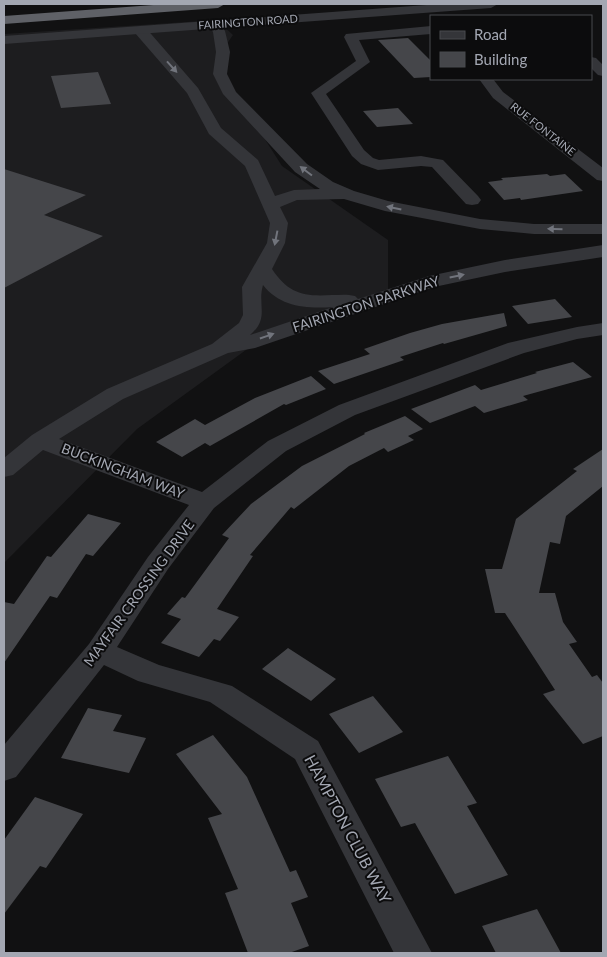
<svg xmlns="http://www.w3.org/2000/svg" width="607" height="957" font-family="Lato,sans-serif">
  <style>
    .built { fill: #1d1d1f }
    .building { fill: #45464a }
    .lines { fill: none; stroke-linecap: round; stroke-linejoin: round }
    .minor { fill: #343539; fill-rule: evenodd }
    .tertiary { fill: #343539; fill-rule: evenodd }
    .motorway { fill: #5f6167; fill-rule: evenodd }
    .oneway { fill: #71747c }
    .labels { text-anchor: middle; stroke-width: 4; stroke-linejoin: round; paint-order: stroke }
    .far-street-label { font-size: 11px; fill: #a3a7b2; stroke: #0c0c0d }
    .street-label { font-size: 14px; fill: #a3a7b2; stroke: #0c0c0d }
    .near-street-label { font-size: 16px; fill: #a3a7b2; stroke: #0c0c0d }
  </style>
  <rect width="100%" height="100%" fill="#111112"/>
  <path class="built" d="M217 20 233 35 215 61 282 166 388 240V298L275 329 137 429 4 563V34Z"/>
  <path class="building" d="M408 38 431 61V77L414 78 378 40Z
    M98 72 111 104 61 108 51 76Z
    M398 108 413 124 377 127 363 111Z
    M4 169 86 195 44 215 103 236 4 288Z
    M547 174 550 176 565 174 583 191 521 200 520 198 504 200 488 182 503 180 501 178Z
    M555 299 572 317 528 324 512 306Z
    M504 313 507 326 444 344 443 343 400 357 404 360 334 384 318 371 370 354 364 349 410 333 442 324Z
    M573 362 592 377 523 396 528 400 484 413 475 406 430 423 411 409 475 385 481 390 537 373 535 372Z
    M311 376 326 389 286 405 284 404 210 446 205 443 182 457 156 442 195 419 205 425 255 398Z
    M405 416 423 429 408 436 414 440 388 452 384 448 349 466 294 509 291 507 250 555 253 556 217 609 239 617 220 641 214 639 199 657 161 643 181 619 167 614 182 597 185 598 229 538 222 535 251 504 302 466 365 434 364 433Z
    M603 449V486L566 516 560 544 550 542 539 593H555L563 622 577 642 569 644 592 677 597 675 603 683V736L583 744 543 694 555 690 505 613H495L485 569H502L516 519 577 471 573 469Z
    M88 514 121 523 93 556 86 554 57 598 50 596 4 663V602L14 604 47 556 51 557Z
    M288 648 336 679 311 701 262 669Z
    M373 696 403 732 359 753 329 714Z
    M88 708 122 715 113 731 146 738 129 773 61 758Z
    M213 735 247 777 290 872 296 870 308 897 291 903 309 946 289 953H248L225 893 238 889 208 818 222 814 176 754Z
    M448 756 477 803 467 806 508 875 455 894 415 823 401 827 375 779Z
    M35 797 83 814 46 868 40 866 4 914V840Z
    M537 909 561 953H496L482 926Z"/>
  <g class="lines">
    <path class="minor" d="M214 21 219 22 225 31 230 52 227 74 236 92 307 164 333 182 354 191 388 201 480 219 534 224H603V234H534L480 229 385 211 344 199 297 200 280 207 288 223 285 243 272 269C288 293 303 297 332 295 340 295 347 294 355 296L358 299 429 276 505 260 603 245V257L505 272 434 287 255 348 228 353 123 399 59 439 202 492 268 441 339 405 508 343 577 327 603 323V335L577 339 524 353 355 415 286 451 214 508 168 569 117 647 159 665 232 686 318 741 432 953H394L295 759 210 702 138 681 104 665 16 777 4 781V745L89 644 148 557 189 505 43 450 13 475 4 477V458L32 435 107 389 212 344 239 323 243 315 242 287 267 243 270 223 245 166 209 134 187 93 135 33 134 30 135 27H145L198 88 221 128 258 160 275 196 294 190 320 189 295 172 223 94 213 74 216 52 213 32 208 25ZM263 285C280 307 307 309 333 307L250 335C270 318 257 305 263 285Z
      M431 26V34L359 40 370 62 326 94 364 150 373 158 379 160 421 156 443 160 478 196 481 200 478 204 472 205 466 204 432 167 421 166 378 170 361 164 352 156 311 93 356 61 344 37 346 34Z
      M591 57 596 58 603 65V76L598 75 591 68Z
      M479 79H493L503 92 603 168V181L597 180 493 98Z"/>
    <path class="tertiary" d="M440 4H498L491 8 4 44V36Z"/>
    <path class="motorway" d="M167 4H225L218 8 4 24V16Z"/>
  </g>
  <defs><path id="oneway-solid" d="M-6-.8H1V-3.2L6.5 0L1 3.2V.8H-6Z" transform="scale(1.25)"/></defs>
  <g class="oneway">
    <use href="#oneway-solid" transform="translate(172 67) rotate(48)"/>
    <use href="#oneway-solid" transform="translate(306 171) rotate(-143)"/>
    <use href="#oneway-solid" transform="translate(394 208) rotate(-168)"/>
    <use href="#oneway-solid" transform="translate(555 229) rotate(-179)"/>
    <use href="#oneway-solid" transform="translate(276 238) rotate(101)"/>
    <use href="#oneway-solid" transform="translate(457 276) rotate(-12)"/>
    <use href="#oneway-solid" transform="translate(267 336) rotate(-19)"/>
  </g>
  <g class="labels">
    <g class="far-street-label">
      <text transform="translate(248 22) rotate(-4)" y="4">FAIRINGTON ROAD</text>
      <text transform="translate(543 129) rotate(38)" y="4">RUE FONTAINE</text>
    </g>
    <g class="street-label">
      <text transform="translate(366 304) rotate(-18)" y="5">FAIRINGTON PARKWAY</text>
      <text transform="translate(123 471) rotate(21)" y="5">BUCKINGHAM WAY</text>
      <text transform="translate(139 593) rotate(-54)" y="5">MAYFAIR CROSSING DRIVE</text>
    </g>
    <g class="near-street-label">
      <text transform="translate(348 829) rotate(62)" y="6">HAMPTON CLUB WAY</text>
    </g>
  </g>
  <rect width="607" height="957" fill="none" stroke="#a3a7b2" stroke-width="10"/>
  <rect x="430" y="15" width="162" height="65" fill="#0c0c0d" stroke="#484a4f"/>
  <rect x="440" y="31" width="25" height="8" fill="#343539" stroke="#484a4f"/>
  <text x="474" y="40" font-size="15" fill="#a3a7b2">Road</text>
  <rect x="440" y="52" width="25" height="15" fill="#45464a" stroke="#484a4f"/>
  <text x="474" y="65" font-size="15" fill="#a3a7b2">Building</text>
</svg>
